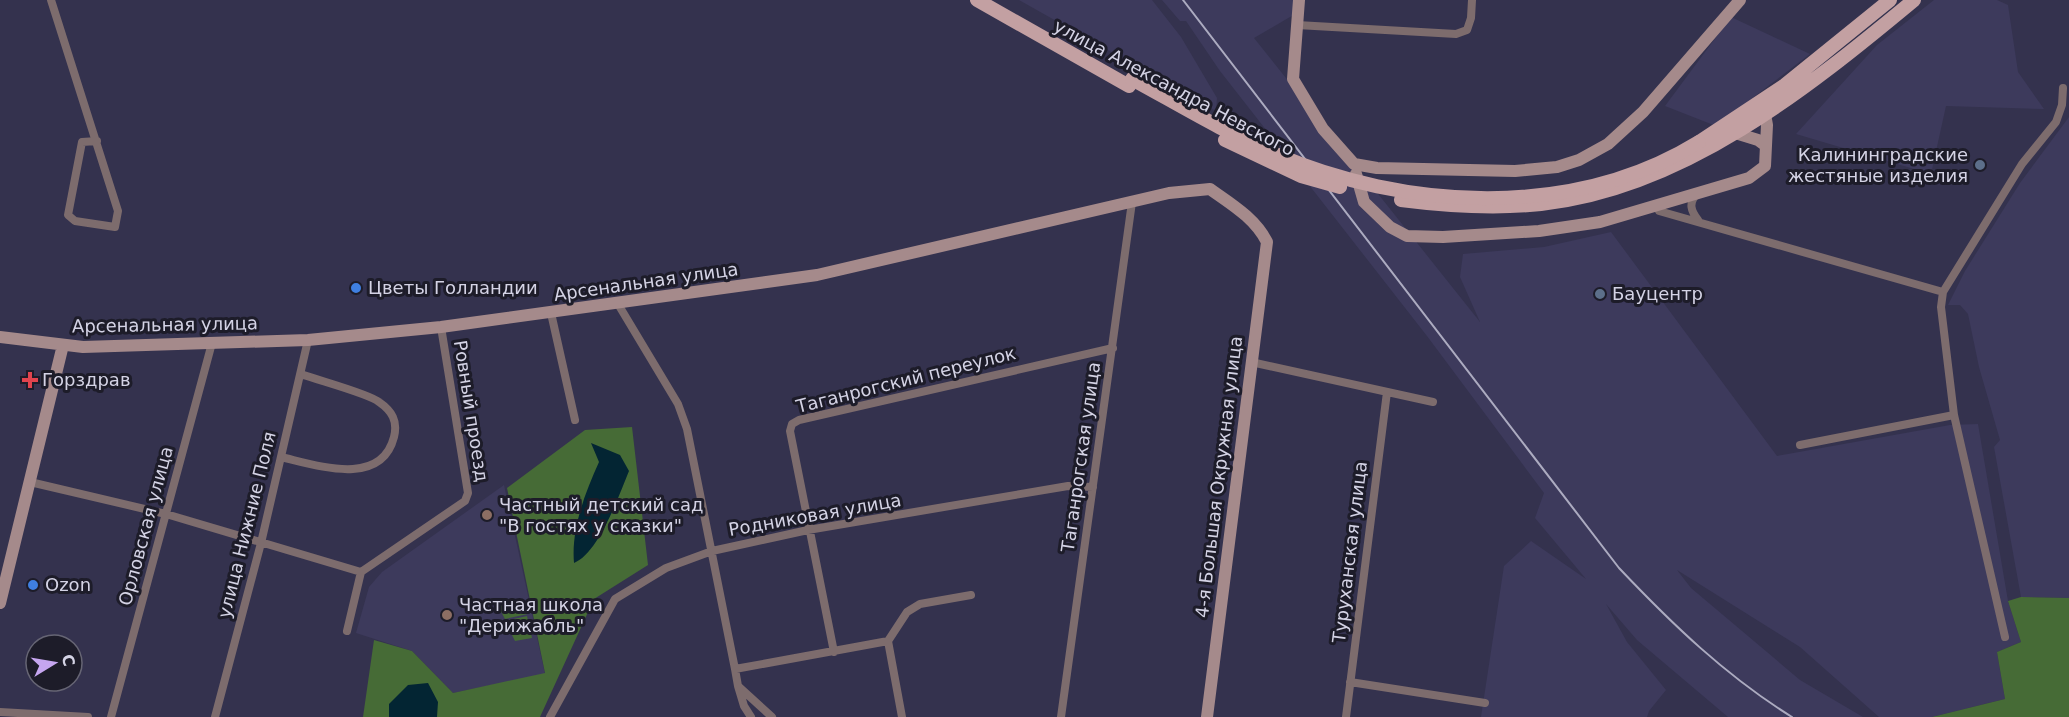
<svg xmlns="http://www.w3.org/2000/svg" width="2069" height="717" font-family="'DejaVu Sans',sans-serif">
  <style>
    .built { fill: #3d3a5c }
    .green { fill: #466b36 }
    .water { fill: #032533 }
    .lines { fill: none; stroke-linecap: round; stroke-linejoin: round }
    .street { stroke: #7d6c6d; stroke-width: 8 }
    .secondary { stroke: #a58a8b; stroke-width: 12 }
    .primary { stroke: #c3a0a2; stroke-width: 14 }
    .rail { stroke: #acabc0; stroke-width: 2 }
    .primary-bridge { stroke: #c3a0a2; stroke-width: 14 }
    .service-dot { fill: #5c6f8a; stroke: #1d1c29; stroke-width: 2 }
    .shop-dot { fill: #3f7fe0; stroke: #1d1c29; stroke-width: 2 }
    .health-dot { fill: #e0444e; stroke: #1d1c29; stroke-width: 2 }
    .education-dot { fill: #8d6e63; stroke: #1d1c29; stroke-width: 2 }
    .labels { text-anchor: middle; stroke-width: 6; stroke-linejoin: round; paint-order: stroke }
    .street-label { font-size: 18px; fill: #d4d3e5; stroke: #1d1c29 }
    .poi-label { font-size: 18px; fill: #d4d3e5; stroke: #1d1c29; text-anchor: start }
  </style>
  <rect width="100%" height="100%" fill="#34324e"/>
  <path class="built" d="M1019 0H1152L1181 37 1217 98 1216 111Z
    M1162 0H1296L1295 14 1254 38 1480 322 1460 277 1463 254 1544 247 1611 232 1777 456 1950 425 1978 424 2008 601 2021 642 1997 652 2005 699 1932 717H1879L1800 647 1677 570 1691 588 1800 680 1863 717H1728L1637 640 1606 604 1627 642 1666 690 1649 711 1647 717H1481L1504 566 1531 541 1586 579 1535 518 1544 493 1427 336 1220 71 1186 21H1180Z
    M1934 0H1997L2008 5 2018 72 2044 109 1946 106 1931 174 1796 134 1877 45Z
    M1731 17 1810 54 1716 126 1665 106Z
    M2069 117V598L2021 597 1994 447 2000 440 1979 367 1968 314 1960 305H1948L1965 271 2020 183Z
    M504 485 545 674 453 693 412 651 356 633 369 587 382 572Z"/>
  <path class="green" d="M632 427 648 565 594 599 540 717H363L374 640 412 651 453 693 545 673 507 488 585 430Z
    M2021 597 2069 598V717H1932L2005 699 1997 652 2021 642 2008 601Z
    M525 601 528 614 505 619 498 606Z
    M527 616 532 638 515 641 505 621Z"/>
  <path class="water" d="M591 443 620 455 629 471C619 495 599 553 574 563 571 529 585 493 599 462Z
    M428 683 438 702 437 717H389V704L408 685Z"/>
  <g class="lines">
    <path class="street" d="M51 0 118 211 115 227 75 221 68 215 82 142 97 141
      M1297 25 1456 34 1467 30 1471 18 1472 0
      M1697 194C1688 203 1691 211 1698 220
      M1657 206 1659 211 1943 292
      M618 304 678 404 687 429 735 669 888 641 902 717
      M551 313 575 420
      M1251 362 1433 402
      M1800 445 1954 415
      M281 457C316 465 381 488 394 437 398 421 392 411 379 402 370 394 317 380 301 374
      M30 482 166 514 361 572
      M347 631 361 572 465 501 468 493 441 327
      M2005 637 1954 415 1941 307 1943 292 2022 164 2056 122 2062 105 2063 88
      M888 641 907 612 920 604 971 595
      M834 652 790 431 792 424 799 420 1113 348
      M735 669 738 686 772 717
      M1350 682 1485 703
      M738 686 744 706 751 717
      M0 712 88 717
      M111 717 212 343
      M215 717 261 543 308 340
      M550 717 615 599 666 568 712 551 808 530 1068 486 1093 487
      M1061 717 1132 202
      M1346 717 1387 392"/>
    <path class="secondary" d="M1299 0 1293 79 1323 129 1354 164 1377 168 1515 171 1557 167 1579 160 1608 144 1643 112 1740 0
      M1732 132 1758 140 1766 146
      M1356 174 1364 202 1390 227 1407 236 1443 237 1539 231 1600 222 1749 178 1765 166 1767 125 1765 114
      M0 337 83 347 308 340 441 327 817 275 1169 193 1210 189C1231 204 1255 218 1267 242L1207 717
      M0 603 63 345"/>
    <path class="primary" d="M977 0 1129 86
      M1699 142 1785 85 1890 0
      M1401 200C1448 206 1494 209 1541 204 1683 189 1808 88 1914 0"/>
    <path class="rail" d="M1183 0 1619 568C1672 624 1726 676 1792 717"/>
    <path class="primary-bridge" d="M1132 79C1178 104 1224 132 1273 153 1405 210 1572 220 1699 142
      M1225 140 1301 176 1340 187"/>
  </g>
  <g class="service-dot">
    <circle cx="1980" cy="165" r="6"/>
    <circle cx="1600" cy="294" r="6"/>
  </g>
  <g class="shop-dot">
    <circle cx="356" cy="288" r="6"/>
    <circle cx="33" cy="585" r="6"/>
  </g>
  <path class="health-dot" d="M27 371h6v6h6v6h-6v6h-6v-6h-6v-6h6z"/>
  <g class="education-dot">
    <circle cx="487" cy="515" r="6"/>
    <circle cx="447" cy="615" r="6"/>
  </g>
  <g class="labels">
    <g class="street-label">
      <text transform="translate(1174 88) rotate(28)" y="6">улица Александра Невского</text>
      <text transform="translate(646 282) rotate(-8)" y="6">Арсенальная улица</text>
      <text transform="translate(165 325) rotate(-1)" y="6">Арсенальная улица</text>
      <text transform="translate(906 380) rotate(-14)" y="6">Таганрогский переулок</text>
      <text transform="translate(471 411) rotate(81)" y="6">Ровный проезд</text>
      <text transform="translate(1081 457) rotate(-82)" y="6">Таганрогская улица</text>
      <text transform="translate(1219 477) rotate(-83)" y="6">4-я Большая Окружная улица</text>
      <text transform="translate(815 515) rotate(-10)" y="6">Родниковая улица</text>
      <text transform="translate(247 525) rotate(-76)" y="6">улица Нижние Поля</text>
      <text transform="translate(146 526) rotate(-75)" y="6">Орловская улица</text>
      <text transform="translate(1350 552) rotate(-83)" y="6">Туруханская улица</text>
    </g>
    <g class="poi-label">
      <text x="1968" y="161" text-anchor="end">Калининградские<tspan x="1968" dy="21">жестяные изделия</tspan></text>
      <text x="368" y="294">Цветы Голландии</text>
      <text x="1612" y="300">Бауцентр</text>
      <text x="42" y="386">Горздрав</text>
      <text x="499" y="511">Частный детский сад<tspan x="499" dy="21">"В гостях у сказки"</tspan></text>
      <text x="45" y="591">Ozon</text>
      <text x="459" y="611">Частная школа<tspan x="459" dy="21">"Дерижабль"</tspan></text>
    </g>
  </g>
  <g transform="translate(54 663) rotate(79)"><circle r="28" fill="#1d1c29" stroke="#666574" stroke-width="1.5"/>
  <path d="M0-4.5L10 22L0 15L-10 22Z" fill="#c6a6f0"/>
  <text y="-9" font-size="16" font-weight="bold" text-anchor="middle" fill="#d4d3e5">С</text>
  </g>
</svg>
